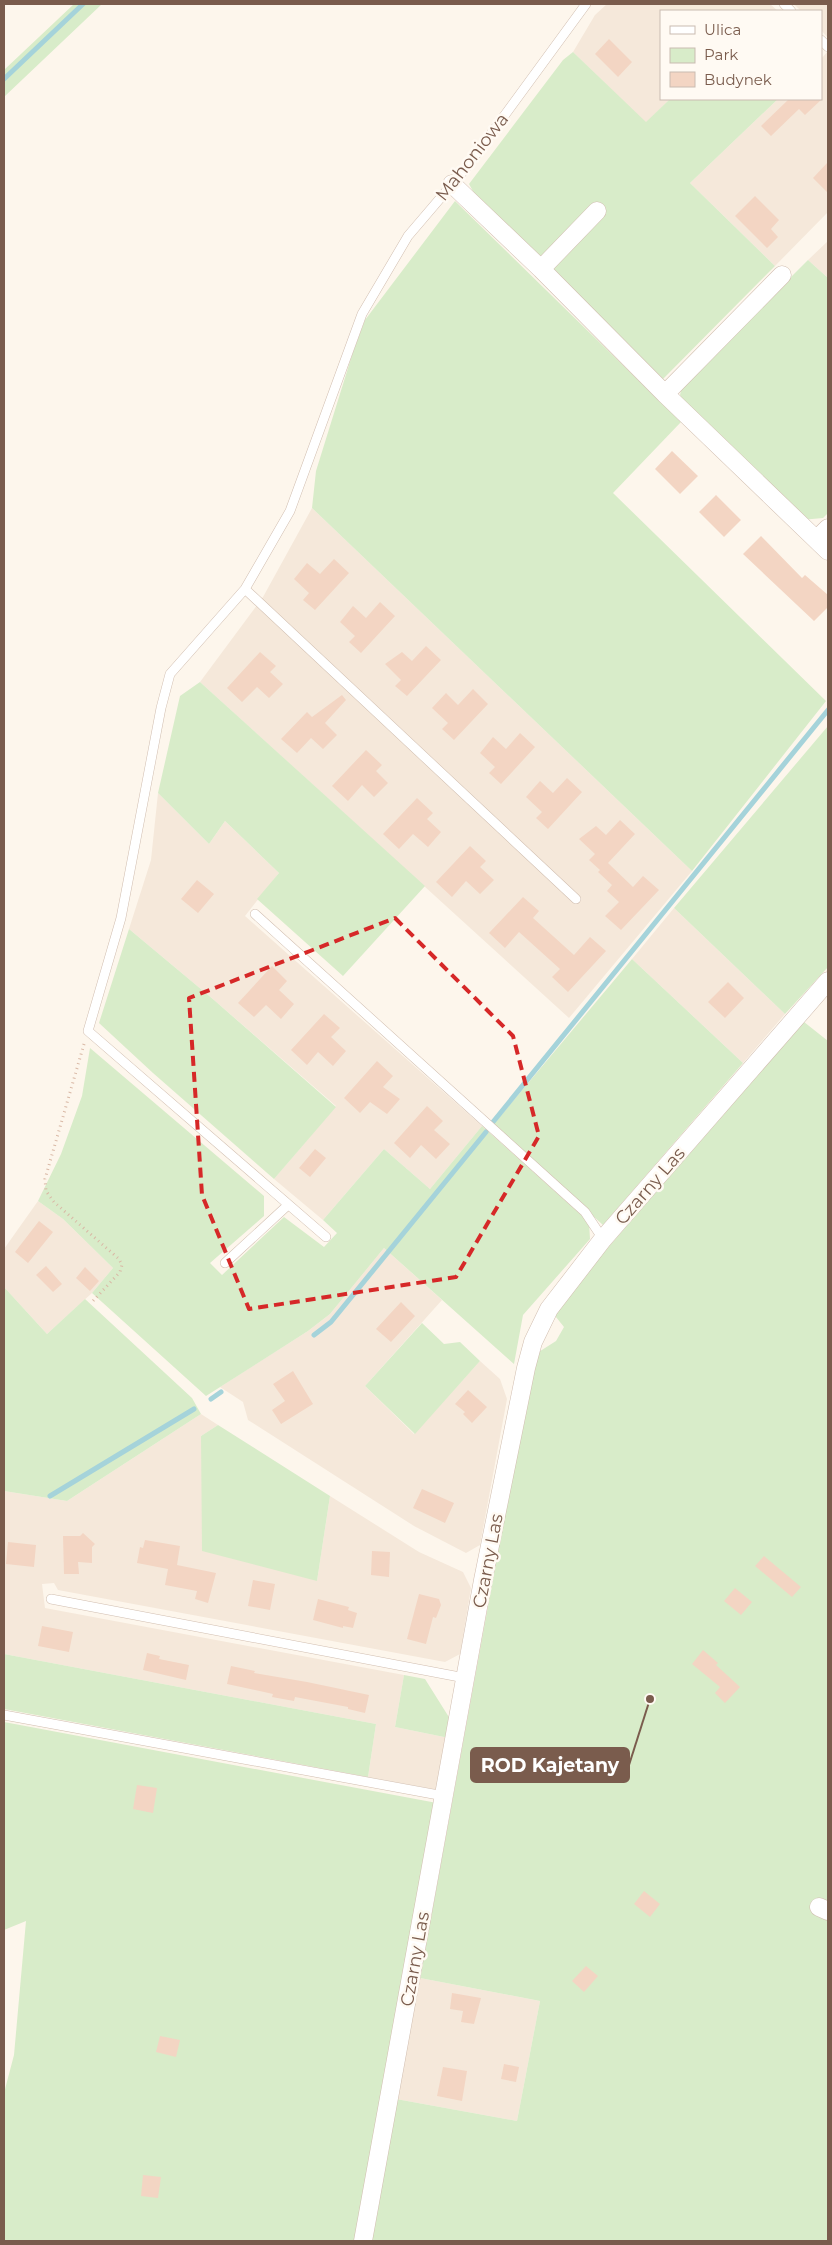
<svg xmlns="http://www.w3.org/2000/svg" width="832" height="2245" font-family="Montserrat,sans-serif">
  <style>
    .residential { fill: #f5e8da }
    .green { fill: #d8ecc9 }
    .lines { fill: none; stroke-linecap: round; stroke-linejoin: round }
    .stream { stroke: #a5d3da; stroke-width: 5 }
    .building { fill: #f3d5c3 }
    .service-casing { stroke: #d1beb0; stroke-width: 10 }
    .minor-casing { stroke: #d1beb0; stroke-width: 19 }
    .path { stroke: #d9b8a5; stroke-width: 3; stroke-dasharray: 1 4; stroke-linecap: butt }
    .service { stroke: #fff; stroke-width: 9 }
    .minor { stroke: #fff; stroke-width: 18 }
    .marked { fill: none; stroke: #d62828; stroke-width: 4; stroke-dasharray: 10 6; stroke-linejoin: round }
    .labels { text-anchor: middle; stroke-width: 5; stroke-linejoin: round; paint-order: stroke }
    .street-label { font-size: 18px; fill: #7a5c4d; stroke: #fffaf3 }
    .leader { fill: none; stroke: #7a5c4d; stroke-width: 2 }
    .callout-dot { fill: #7a5c4d; stroke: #fffaf3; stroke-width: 2 }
    .callout { fill: #7a5c4d; stroke: #7a5c4d; stroke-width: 2 }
    .callout-label { font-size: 19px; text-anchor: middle; font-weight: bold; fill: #fff }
  </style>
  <rect width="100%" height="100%" fill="#fdf6ec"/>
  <path class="residential" d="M607 4H770L778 11H661V99H670L646 123 573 52 595 15Z
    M794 4H828V38L821 30V11H801Z
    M828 51V212L775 266 690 183 778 99H821V59Z
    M828 241V278L808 260Z
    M312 508 692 871 569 1018 200 682 263 597Z
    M158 793 209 844 225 821 279 873 245 916 482 1126 430 1189 384 1149 323 1220 274 1179 336 1106 214 1000 129 929 151 860Z
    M674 908 785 1014 743 1063 632 959Z
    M38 1201 63 1219 113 1268 92 1293 47 1334 4 1287V1249Z
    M384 1248 442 1300 365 1386 414 1434 480 1361 500 1379 507 1399 480 1545 466 1553 414 1526 248 1420 243 1402 220 1387 308 1331 330 1314Z
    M201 1414 218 1425 201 1436 317 1581 330 1496 419 1552 463 1572 471 1588 460 1654 445 1662 58 1590 54 1583 42 1584 45 1608 404 1675 395 1727 449 1738 439 1790 368 1777 376 1724 4 1654V1491L67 1501Z
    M420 1978 540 2001 517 2121 396 2099Z"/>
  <path class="green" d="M74 4H102L4 97V70Z
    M573 52 646 122 670 99H778L690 183 775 266 663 379 479 202 469 184 563 60Z
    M455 201 681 422 613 493 826 701 692 871 312 508 316 471 353 352 365 320Z
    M808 260 828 278V513L823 518 801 520 685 404 680 395 682 386Z
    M200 682 425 886 343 976 257 899 279 873 225 821 209 844 158 793 180 696Z
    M828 726V967L785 1014 674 908Z
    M129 929 214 1000 336 1107 274 1179 153 1073 99 1023Z
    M632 959 743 1063 603 1225 493 1125Z
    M799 1018 828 1041V2241H369L396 2099 517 2121 540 2001 420 1978 534 1355 556 1341 564 1327 552 1312 725 1113Z
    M90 1048 264 1196V1216L210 1263 222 1275 284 1217 324 1247 337 1233 323 1220 384 1149 430 1189 482 1126 589 1222 590 1239 523 1315 514 1364 384 1248 330 1314 308 1331 206 1396 92 1293 113 1268 63 1219 38 1201 61 1154 82 1096Z
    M4 1287 47 1334 85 1299 192 1398 201 1414 67 1501 4 1491Z
    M422 1323 444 1344 460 1342 480 1361 415 1434 365 1386Z
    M218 1425 330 1496 317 1581 202 1551 201 1436Z
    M4 1654 376 1724 368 1777 4 1709Z
    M404 1675 425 1679 452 1722 449 1738 395 1727Z
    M4 1722 437 1803 355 2241H4V2093L14 2055 26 1921 4 1930Z"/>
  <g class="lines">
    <path class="stream" d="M4 79 83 4
      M493 1122 828 710
      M314 1335 331 1322 486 1132
      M211 1399 221 1392
      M50 1496 194 1409"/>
  </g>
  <path class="building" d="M609 39 632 62 618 77 595 54Z
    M789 99H822L805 115 799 109 771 136 761 126Z
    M828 162V193L813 178Z
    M755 196 779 220 771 229 778 237 767 248 735 216Z
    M672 451 698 476 680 494 655 469Z
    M716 495 741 520 724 537 699 512Z
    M761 536 802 578 805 575 828 595V607L814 621 743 554Z
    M334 559 349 573 315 610 303 600 309 593 294 579 307 563 320 574Z
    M380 602 395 616 361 653 349 642 355 636 340 622 353 606 366 618Z
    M426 646 441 660 407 696 395 686 401 680 385 664 402 652 412 661Z
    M260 652 276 666 270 672 283 684 269 698 257 687 242 702 227 688Z
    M473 689 488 704 454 740 442 729 448 723 432 708 446 693 458 705Z
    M342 695 346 700 325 723 337 735 323 749 311 738 297 753 281 739 307 712 312 717Z
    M520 733 535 747 501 784 489 773 495 767 480 753 493 737 506 749Z
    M366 750 382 765 376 771 388 783 374 797 362 785 348 801 332 786Z
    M567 778 582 792 548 829 536 818 542 812 526 797 540 781 553 793Z
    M417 798 433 813 427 819 441 832 428 847 413 834 399 849 383 834Z
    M620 820 635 834 608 863 633 887 643 876 659 890 621 930 605 916 619 902 607 891 612 885 598 872 600 870 589 860 595 854 579 839 596 826 606 835Z
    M470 846 486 861 480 867 494 880 480 894 466 881 452 897 436 882Z
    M197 880 214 894 198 913 181 899Z
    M523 897 539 911 533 918 574 955 590 937 606 951 568 992 552 977 560 969 519 932 505 948 489 933Z
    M272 966 287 981 279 990 294 1004 281 1019 266 1005 254 1017 238 1003Z
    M728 982 744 998 725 1018 708 1002Z
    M324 1014 340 1028 331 1037 346 1051 333 1066 318 1052 307 1065 291 1050Z
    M377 1061 393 1076 383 1087 400 1099 387 1114 370 1102 360 1113 344 1098Z
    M427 1106 443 1121 434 1130 450 1144 436 1159 421 1145 410 1158 394 1143Z
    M315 1149 326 1158 310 1177 299 1168Z
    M39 1221 53 1232 28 1263 15 1252Z
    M46 1266 62 1284 53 1292 36 1275Z
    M85 1267 99 1281 90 1291 76 1278Z
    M401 1302 415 1316 391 1342 376 1329Z
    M293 1371 313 1404 281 1424 272 1410 285 1401 273 1384Z
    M468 1390 487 1407 472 1423 463 1414 465 1412 455 1404Z
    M422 1489 454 1503 445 1523 413 1508Z
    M83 1533 95 1544 92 1547V1563L78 1562 79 1574H64L63 1536H80Z
    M145 1540 180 1546 177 1565 216 1573 208 1603 195 1599 197 1591 165 1585 168 1569 137 1563 140 1547 143 1548Z
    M8 1542 36 1545 34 1567 6 1564Z
    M372 1551 390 1552 389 1577 371 1575Z
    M764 1556 801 1587 792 1597 755 1566Z
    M253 1580 275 1584 270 1610 248 1606Z
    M735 1588 752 1602 741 1615 724 1601Z
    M419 1594 439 1599 441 1605 436 1618 433 1617 426 1644 407 1639Z
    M318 1599 349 1607 348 1610 357 1613 353 1628 343 1626V1628L313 1620Z
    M42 1626 73 1632 69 1652 38 1646Z
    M703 1650 718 1663 716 1665 740 1687 725 1703 715 1693 720 1687 692 1664Z
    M147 1653 160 1656 159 1659 189 1665 186 1680 143 1670Z
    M231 1666 255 1671 254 1673 307 1682 369 1695 365 1713 348 1709V1707L295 1697 294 1701 272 1697 273 1694 227 1684Z
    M137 1785 157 1788 153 1813 133 1809Z
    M644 1891 660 1904 650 1917 634 1904Z
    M586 1966 598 1976 584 1992 572 1981Z
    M452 1993 481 1998 474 2024 461 2022 463 2011 450 2009Z
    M160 2036 180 2040 176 2057 156 2052Z
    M504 2064 519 2067 516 2082 501 2079Z
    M443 2067 467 2071 462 2101 437 2096Z
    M143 2175 161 2177 158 2198 141 2196Z"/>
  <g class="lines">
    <defs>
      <path id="service" d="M784 4 791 11
        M821 40 828 47
        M245 589 576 899
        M255 914 585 1212 603 1239
        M326 1237 88 1031 121 918 161 708 170 674 245 589 290 511 362 314 408 236 466 168 586 4
        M225 1263 288 1205
        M51 1599 465 1678
        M4 1715 444 1796"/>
      <path id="minor" d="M452 184 541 269 665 394
        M541 269 597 211
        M782 275 665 394 828 551
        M817 539 828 528
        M819 1907 828 1911
        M363 2241 483 1580 526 1368 533 1342 549 1309 603 1239 828 981"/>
    </defs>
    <use href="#service" class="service-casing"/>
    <use href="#minor" class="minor-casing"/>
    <path class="path" d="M84 1044 45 1179 46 1191 54 1202 119 1259 122 1265 120 1272 93 1301"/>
    <use href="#service" class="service"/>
    <use href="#minor" class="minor"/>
  </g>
  <path class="marked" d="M395 918 513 1036 539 1136 456 1277 249 1309 202 1195 189 998Z"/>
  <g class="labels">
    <g class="street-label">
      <text transform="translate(472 157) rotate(-52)" y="6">Mahoniowa</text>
      <text transform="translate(650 1186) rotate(-49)" y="6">Czarny Las</text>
      <text transform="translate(488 1561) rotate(-79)" y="6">Czarny Las</text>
      <text transform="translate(415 1959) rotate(-80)" y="6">Czarny Las</text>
    </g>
  </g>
  <path class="leader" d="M650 1699L629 1765"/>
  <circle class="callout-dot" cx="650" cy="1699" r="5"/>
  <rect class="callout" x="471" y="1748" width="158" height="34" rx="5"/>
  <g class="callout-label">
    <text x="550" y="1772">ROD Kajetany</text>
  </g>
  <rect width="832" height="2245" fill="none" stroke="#7a5c4d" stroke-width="10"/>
  <rect x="660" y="10" width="162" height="90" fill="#fffaf3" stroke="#cabbb1"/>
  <rect x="670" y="26" width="25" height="8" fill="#ffffff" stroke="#cabbb1"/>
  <text x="704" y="35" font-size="15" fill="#7a5c4d">Ulica</text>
  <rect x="670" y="48" width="25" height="15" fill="#d8ecc9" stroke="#cabbb1"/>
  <text x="704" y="60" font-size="15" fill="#7a5c4d">Park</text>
  <rect x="670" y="72" width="25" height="15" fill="#f3d5c3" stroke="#cabbb1"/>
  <text x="704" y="85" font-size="15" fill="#7a5c4d">Budynek</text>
</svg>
